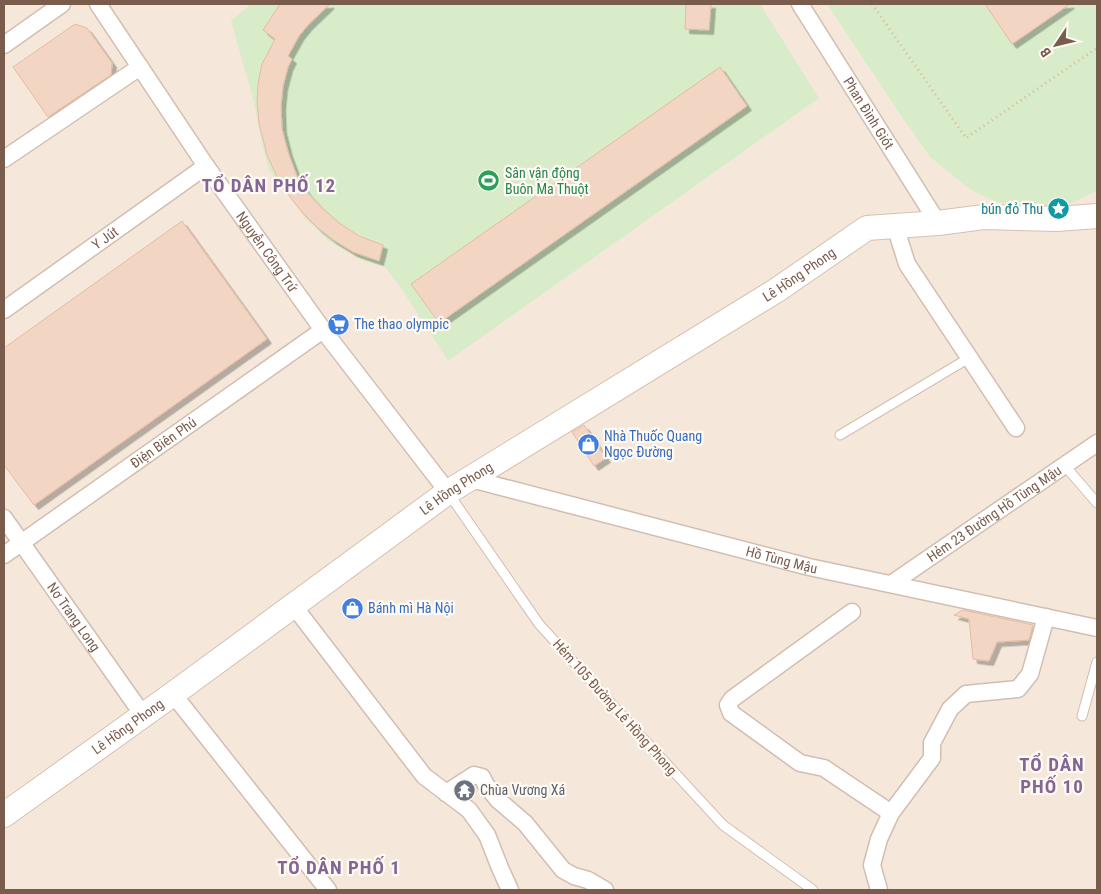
<svg xmlns="http://www.w3.org/2000/svg" width="1101" height="894" font-family="'Roboto Condensed',sans-serif">
  <style>
    .residential { fill: #f5e8da }
    .green { fill: #d8ecc9 }
    .building { fill: #f3d5c3; stroke: #e6bba3; filter: url(#shadow) }
    .lines { fill: none; stroke-linecap: round; stroke-linejoin: round }
    .lane-casing { stroke: #d1beb0; stroke-width: 11 }
    .street-casing { stroke: #d1beb0; stroke-width: 19 }
    .secondary-casing { stroke: #d6c0b0; stroke-width: 26 }
    .path { stroke: #d9b8a5; stroke-width: 3; stroke-dasharray: 1 4; stroke-linecap: butt }
    .lane { stroke: #fff; stroke-width: 9 }
    .street { stroke: #fff; stroke-width: 16 }
    .secondary { stroke: #fff; stroke-width: 24 }
    .labels { text-anchor: middle; stroke-width: 4.5; stroke-linejoin: round; paint-order: stroke }
    .street-label { font-size: 14px; fill: #7a5c4d; stroke: #fffaf3 }
    .leisure-label { font-size: 14px; fill: #27864d; stroke: #fffaf3; text-anchor: start }
    .culture-label { font-size: 14px; fill: #0d838f; stroke: #fffaf3; text-anchor: end }
    .shop-label { font-size: 14px; fill: #366cbe; stroke: #fffaf3; text-anchor: start }
    .worship-label { font-size: 14px; fill: #5b616d; stroke: #fffaf3; text-anchor: start }
    .district-label { font-size: 19px; font-weight: bold; letter-spacing: 1px; fill: #846695; stroke: #fffaf3 }
  </style>
  <defs>
    <filter id="shadow"><feDropShadow dx="4.5" dy="4.5" stdDeviation="0" flood-color="#0004"/></filter>
  </defs>
  <rect width="100%" height="100%" fill="#fdf6ec"/>
  <path class="residential" d="M4 4H1097V890H4Z"/>
  <path class="green" d="M249 4H760L819 98 448 361 403 291 385 267 361 260 329 241 305 218 269 170 261 140 254 102 231 21 250 5Z
    M827 4H1097V191L1061 208 1025 209 994 201 971 190 930 157 904 120Z"/>
  <path class="building" d="M280 4H330L308 25 299 36 288 56 292 59 288 67 283 86 281 106 282 129 288 152 298 179 307 192 320 206 339 223 359 236 383 245 379 261 353 252 332 239 318 228 302 212 290 197 277 177 267 155 259 123 257 102 258 84 262 64 275 39 263 30Z
    M686 4H711L709 30 685 29Z
    M985 4H1070L1012 44Z
    M75 24 87 28 112 63 111 75 48 117 13 67Z
    M720 67 747 106 439 323 411 284Z
    M182 221 267 339 34 505 4 465V348Z
    M584 425 606 458 594 466 572 432Z
    M963 610 1033 625 1030 636 1029 640 997 642 989 661 973 659 969 619 954 615Z"/>
  <g class="lines">
    <defs>
      <path id="lane" d="M840 435 969 358
        M1065 466 1097 503
        M449 494 539 624 628 722 723 825 813 890
        M1082 716 1097 662"/>
      <g id="street">
        <path id="s1" d="M98 4 206 166 323 330 448 492"/>
        <path id="s2" d="M800 4 938 223"/>
        <path d="M4 45 62 4"/>
        <path d="M4 159 140 67"/>
        <path d="M895 226 907 264 1016 428"/>
        <path id="s3" d="M4 310 206 166"/>
        <path id="s4" d="M471 479 809 567 1097 628"/>
        <path id="s5" d="M4 518 143 715"/>
        <path id="s6" d="M4 555 323 330"/>
        <path id="s7" d="M891 584 1097 443"/>
        <path d="M293 605 424 776 469 810 487 835 500 868 510 890"/>
        <path d="M852 612 732 699 728 705 731 713 800 763 824 768 891 813"/>
        <path d="M173 694 328 890"/>
        <path d="M446 793 474 775 482 777 486 785 498 800 525 823 563 870 574 876 588 880 605 890"/>
        <path d="M879 890 872 865 879 839 891 813 932 758V743L950 709 966 694 1018 689 1030 674 1046 617"/>
      </g>
      <g id="secondary">
        <path id="s8" d="M4 815 173 694 448 492 777 290 867 228 938 223 984 217 1057 219 1097 216"/>
      </g>
    </defs>
    <use href="#lane" class="lane-casing"/>
    <use href="#street" class="street-casing"/>
    <use href="#secondary" class="secondary-casing"/>
    <path class="path" d="M872 4 966 138 1097 48"/>
    <use href="#lane" class="lane"/>
    <use href="#street" class="street"/>
    <use href="#secondary" class="secondary"/>
  </g>
  <defs>
    <symbol id="stadium-disc" viewBox="-11 -11 22 22"><circle r="9.5" fill="#2e9e5b" stroke="#fffaf3"/><path d="M0-5a6.5 5 0 1 0 0 10a6.5 5 0 1 0 0-10ZM-3.5-1.8h7v3.6h-7Z" fill="#fff"/></symbol>
    <symbol id="sight-disc" viewBox="-11 -11 22 22"><circle r="9.5" fill="#0f9aa8" stroke="#fffaf3"/><path d="M0-6L1.8-2.2L6-1.7L2.9 1.2L3.7 5.4L0 3.3L-3.7 5.4L-2.9 1.2L-6-1.7L-1.8-2.2Z" fill="#fff"/></symbol>
    <symbol id="supermarket-disc" viewBox="-11 -11 22 22"><circle r="9.5" fill="#3f7fe0" stroke="#fffaf3"/><path d="M-6-5.5h2.5l.6 2H6L4.5 2H-2.5L-4.4-4H-6ZM-1.5 3.2a1.3 1.3 0 1 0 .1 0ZM3 3.2a1.3 1.3 0 1 0 .1 0Z" fill="#fff"/></symbol>
    <symbol id="shop-disc" viewBox="-11 -11 22 22"><circle r="9.5" fill="#3f7fe0" stroke="#fffaf3"/><path d="M-5-2.5h2.3a2.7 3.5 0 0 1 5.4 0H5L5.5 6h-11ZM-1.5-2.5h3a1.5 2.3 0 0 0-3 0Z" fill="#fff"/></symbol>
    <symbol id="temple-disc" viewBox="-11 -11 22 22"><circle r="9.5" fill="#6b7280" stroke="#fffaf3"/><path d="M0-6L5-2H3V0L6.5 2.5H4V6H1.5V3h-3V6H-4V2.5H-6.5L-3 0V-2H-5Z" fill="#fff"/></symbol>
  </defs>
  <g fill-rule="evenodd">
    <use href="#stadium-disc" x="476" y="168" width="25" height="25"/>
    <use href="#sight-disc" x="1046" y="196" width="25" height="25"/>
    <use href="#supermarket-disc" x="326" y="312" width="25" height="25"/>
    <use href="#shop-disc" x="576" y="432" width="25" height="25"/>
    <use href="#shop-disc" x="340" y="596" width="25" height="25"/>
    <use href="#temple-disc" x="452" y="778" width="25" height="25"/>
  </g>
  <g class="labels">
    <g class="street-label">
      <text dy="5" stroke="none"><textPath href="#s2" startOffset="129">Phan Đình Giót</textPath></text>
      <text dy="5" stroke="none"><textPath href="#s3" startOffset="124">Y Jút</textPath></text>
      <text dy="5" stroke="none"><textPath href="#s1" startOffset="300">Nguyễn Công Trứ</textPath></text>
      <text dy="5" stroke="none"><textPath href="#s8" startOffset="962">Lê Hồng Phong</textPath></text>
      <text dy="5" stroke="none"><textPath href="#s6" startOffset="195">Điện Biên Phủ</textPath></text>
      <text dy="5" stroke="none"><textPath href="#s8" startOffset="558">Lê Hồng Phong</textPath></text>
      <text dy="5" stroke="none"><textPath href="#s7" startOffset="125">Hẻm 23 Đường Hồ Tùng Mậu</textPath></text>
      <text dy="5" stroke="none"><textPath href="#s4" startOffset="321">Hồ Tùng Mậu</textPath></text>
      <text dy="5" stroke="none"><textPath href="#s5" startOffset="121">Nơ Trang Long</textPath></text>
      <text transform="translate(615 707) rotate(48)" y="5">Hẻm 105 Đường Lê Hồng Phong</text>
      <text dy="5" stroke="none"><textPath href="#s8" startOffset="152">Lê Hồng Phong</textPath></text>
    </g>
    <g class="leisure-label">
      <text x="505" y="178">Sân vận động<tspan x="505" dy="16">Buôn Ma Thuột</tspan></text>
    </g>
    <g class="culture-label">
      <text x="1043" y="214">bún đỏ Thu</text>
    </g>
    <g class="shop-label">
      <text x="354" y="329">The thao olympic</text>
      <text x="604" y="441">Nhà Thuốc Quang<tspan x="604" dy="16">Ngọc Đường</tspan></text>
      <text x="368" y="613">Bánh mì Hà Nội</text>
    </g>
    <g class="worship-label">
      <text x="480" y="795">Chùa Vương Xá</text>
    </g>
    <g class="district-label">
      <text x="269" y="192">TỔ DÂN PHỐ 12</text>
      <text x="1052" y="771">TỔ DÂN<tspan x="1052" dy="22">PHỐ 10</tspan></text>
      <text x="339" y="874">TỔ DÂN PHỐ 1</text>
    </g>
  </g>
  <rect width="1101" height="894" fill="none" stroke="#7a5c4d" stroke-width="10"/>
  <g transform="translate(1056 45) rotate(235)" stroke="#fffaf3" stroke-width="4" paint-order="stroke">
  <path d="M0-4L9 19L0 12L-9 19Z" fill="#7a5c4d"/>
  <text y="-8" font-size="14" font-weight="bold" text-anchor="middle" fill="#7a5c4d">B</text>
  </g>
</svg>
